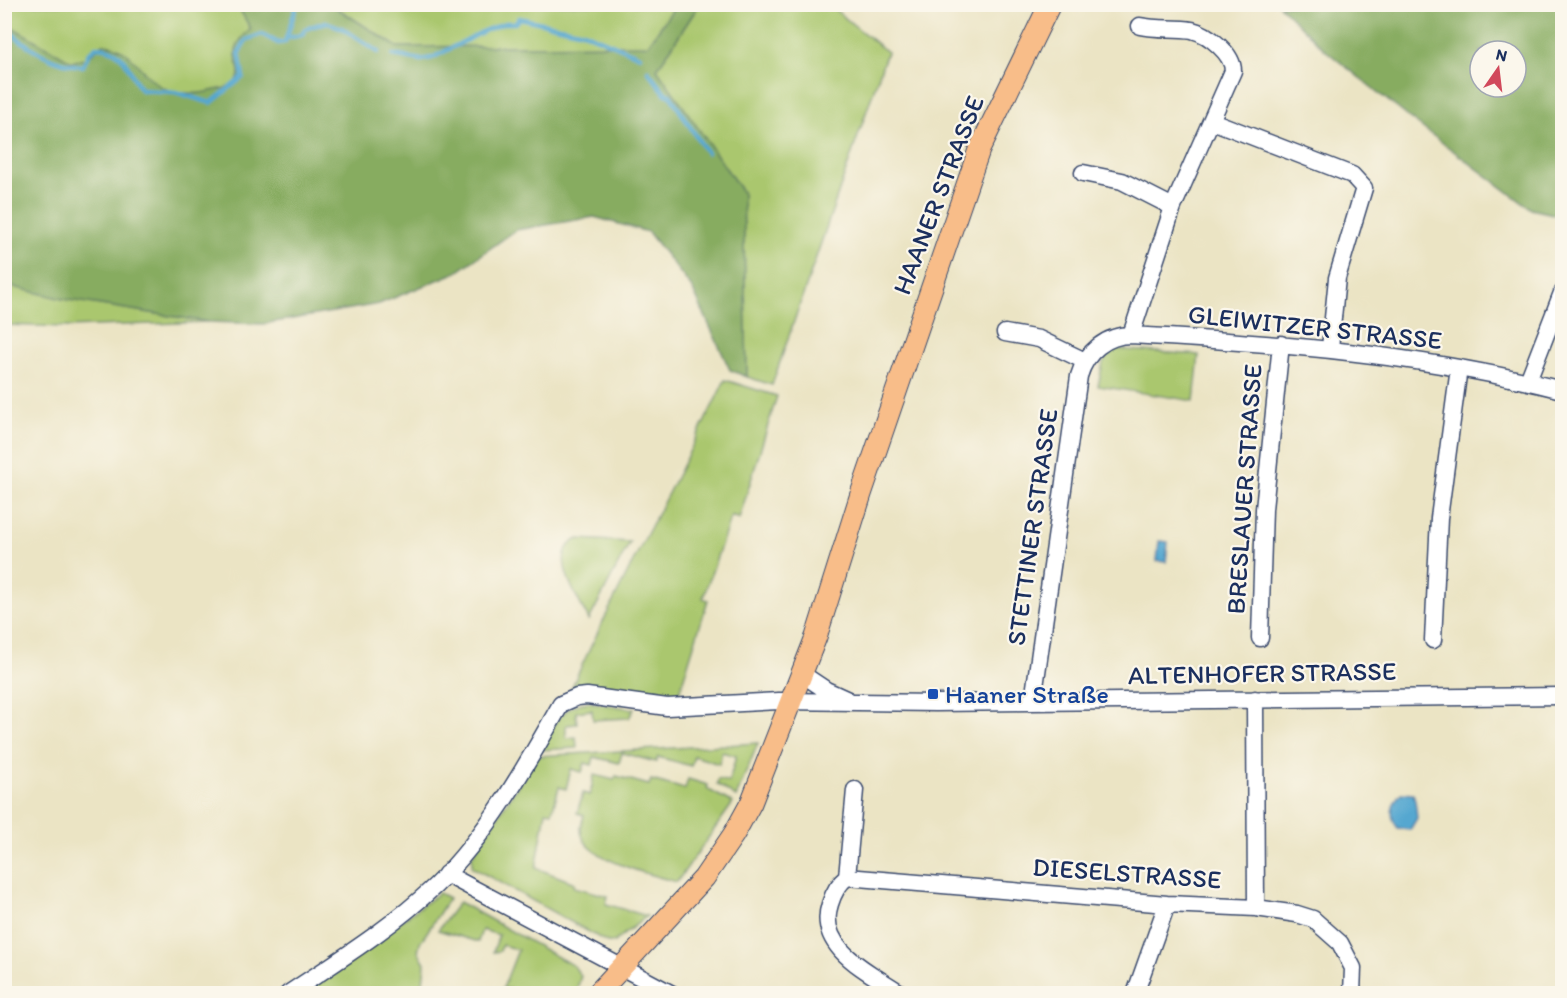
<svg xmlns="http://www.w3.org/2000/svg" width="1567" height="998" font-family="Itim,sans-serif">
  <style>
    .green { fill: #aac76e; stroke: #627b66; stroke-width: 1.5 }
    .forest { fill: #87ac61; stroke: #516e60; stroke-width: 1.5; fill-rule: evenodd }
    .water { fill: #55a7d0; stroke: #386b97; stroke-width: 1.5 }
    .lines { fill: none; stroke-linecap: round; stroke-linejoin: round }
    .stream { stroke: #55a7d0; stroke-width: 4.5 }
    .minor-casing { stroke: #3a4a6d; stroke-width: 19 }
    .major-casing { stroke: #3a4a6d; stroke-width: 23 }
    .minor { stroke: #fff; stroke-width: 16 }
    .major { stroke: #f8bd89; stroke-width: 21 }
    .transit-dot { fill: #1a4fb4; stroke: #fbf7ec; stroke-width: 2 }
    .labels { text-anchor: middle; stroke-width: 4.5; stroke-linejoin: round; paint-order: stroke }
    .street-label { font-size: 26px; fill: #1b2f5e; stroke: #fbf7ec }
    .transit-label { font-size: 26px; fill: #164399; stroke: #fbf7ec; text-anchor: start }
  </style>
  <rect width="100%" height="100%" fill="#fbf7ec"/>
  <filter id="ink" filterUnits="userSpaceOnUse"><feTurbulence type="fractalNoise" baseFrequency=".0167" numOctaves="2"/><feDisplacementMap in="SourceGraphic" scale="12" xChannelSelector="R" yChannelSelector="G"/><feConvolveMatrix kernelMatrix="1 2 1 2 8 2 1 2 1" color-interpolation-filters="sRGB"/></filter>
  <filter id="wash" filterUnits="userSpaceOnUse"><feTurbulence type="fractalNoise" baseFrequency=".008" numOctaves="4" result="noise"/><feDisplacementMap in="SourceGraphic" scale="24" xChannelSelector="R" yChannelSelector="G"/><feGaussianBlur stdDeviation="1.35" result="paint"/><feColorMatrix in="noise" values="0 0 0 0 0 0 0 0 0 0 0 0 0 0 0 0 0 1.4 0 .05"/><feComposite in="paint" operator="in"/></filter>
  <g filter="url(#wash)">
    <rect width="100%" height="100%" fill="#ebe4c4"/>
    <path class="green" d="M237 4 251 29C230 46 245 68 237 80 224 99 171 96 153 83 146 78 142 67 134 64 121 58 107 55 94 50L87 58 72 62 5 23V5Z
      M332 5H676L648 45 397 47Z
      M699 5H829L887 52 772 385 747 377 743 193 657 69Z
      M5 285 63 299 208 322 67 327 5 325Z
      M1114 349 1199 355 1194 401 1098 386 1103 362Z
      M725 380 777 396 739 519 731 516 703 598 708 600 676 703 570 691C618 585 675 484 725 380Z
      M579 539 630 542 589 620C579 600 545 551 579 539Z
      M588 702 634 709 629 718 593 720 592 710 576 712 577 724 566 725V738L576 737 577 748 541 750C552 727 560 705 588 702Z
      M758 743 736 797 717 784 718 779 729 782 736 756 722 752 719 764 694 756 691 766 658 757 656 762 622 753 619 763 594 757 592 765 585 763 582 772 571 769 566 789 559 787 552 812 546 811 536 868 575 883 574 887 608 896 606 904 647 916 614 942H607L472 867V856L537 756Z
      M594 775 614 780 616 776 649 785 651 780 685 789 688 779 708 785 707 789 733 803 677 882C654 876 593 861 583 838 579 830 582 823 584 815L577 813 583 793 590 795Z
      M439 893 449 898 420 943 418 951 425 963 422 993 302 994Z
      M459 902 574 966 581 976 578 986 572 994 527 993 503 988 518 950 502 945 500 951 493 952 499 935 482 930 478 942 438 930Z"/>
    <path class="forest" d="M237 5H332L397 47 648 45 676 5H699L657 69 743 193 747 377 730 370 692 288 648 232 594 217 516 230 457 272 379 304 263 324 208 322 63 299 5 285V23L72 62 87 58 103 44C145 47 141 105 206 92 214 90 226 89 233 85 252 71 218 56 251 29Z
      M1279 5H1562V216L1531 209 1412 120 1325 50ZM1480 51H1516V87H1480Z"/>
    <path class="water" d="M1159 541 1168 542 1166 562 1157 561Z
      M1401 793 1413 794C1416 799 1416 812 1417 818L1410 830 1398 828C1388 816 1392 803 1401 793Z"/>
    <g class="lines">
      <path class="stream" d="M4 27C27 47 53 65 83 66L89 53 96 47C125 47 127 69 141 90L175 92 211 103 243 77 239 52 246 40 262 34 278 43 285 42 297 4
        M286 38 302 35 305 29 326 22 342 28 378 52
        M393 55 421 60 432 58 486 30 505 23H515L519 18 583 32 640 56
        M648 71 666 94 670 95 707 153"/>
    </g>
  </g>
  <g filter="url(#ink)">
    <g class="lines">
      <defs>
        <path id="minor" d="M1212 121 1352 175 1364 188 1337 278 1330 348
          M1083 173 1122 181 1173 207
          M1005 333 1039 339 1085 361
          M1131 335 1173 207 1233 71C1233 54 1209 34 1192 30 1177 27 1157 30 1140 26
          M1528 381 1562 293
          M1260 638 1264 509 1281 344
          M1433 640 1439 518 1459 368
          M802 674 826 690 848 700
          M1255 699 1256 908
          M1033 701 1079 376C1086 352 1106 335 1131 335 1277 343 1420 354 1562 390
          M446 874 672 994
          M847 877 855 790
          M288 994C339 960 391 928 436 885 488 834 526 766 561 704L577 697 587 696 667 707 779 701 936 703 1562 696
          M902 994C872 973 815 949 830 904 833 894 838 884 847 877L1167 904 1256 908 1297 914 1313 919 1340 943 1353 968 1352 994
          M1135 994 1167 904"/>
        <path id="major" d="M597 994 704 878 734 834 751 803 816 637 861 494 979 150 1050 4"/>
      </defs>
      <use href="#minor" class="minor-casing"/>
      <use href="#major" class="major-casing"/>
      <use href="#minor" class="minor"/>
      <use href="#major" class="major"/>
    </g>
  </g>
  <rect class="transit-dot" x="927" y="688" width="12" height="12" rx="3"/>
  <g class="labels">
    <g class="street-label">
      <text transform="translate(938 195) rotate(-69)" y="9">HAANER STRASSE</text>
      <text transform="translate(1315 327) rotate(6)" y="9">GLEIWITZER STRASSE</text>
      <text transform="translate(1244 489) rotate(-86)" y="9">BRESLAUER STRASSE</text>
      <text transform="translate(1032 527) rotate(-82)" y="9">STETTINER STRASSE</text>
      <text transform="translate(1262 673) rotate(-1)" y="9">ALTENHOFER STRASSE</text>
      <text transform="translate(1127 873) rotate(4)" y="9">DIESELSTRASSE</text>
    </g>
    <g class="transit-label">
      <text x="945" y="703">Haaner Straße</text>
    </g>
  </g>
  <rect width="1567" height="998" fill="none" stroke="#fbf7ec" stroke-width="24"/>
  <g transform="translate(1498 69) rotate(14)"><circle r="28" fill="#fbf7ec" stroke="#a1a7b3" stroke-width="1.5"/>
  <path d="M0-4.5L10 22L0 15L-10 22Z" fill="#d1495b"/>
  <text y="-9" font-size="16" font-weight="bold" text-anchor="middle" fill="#1b2f5e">N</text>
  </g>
</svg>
